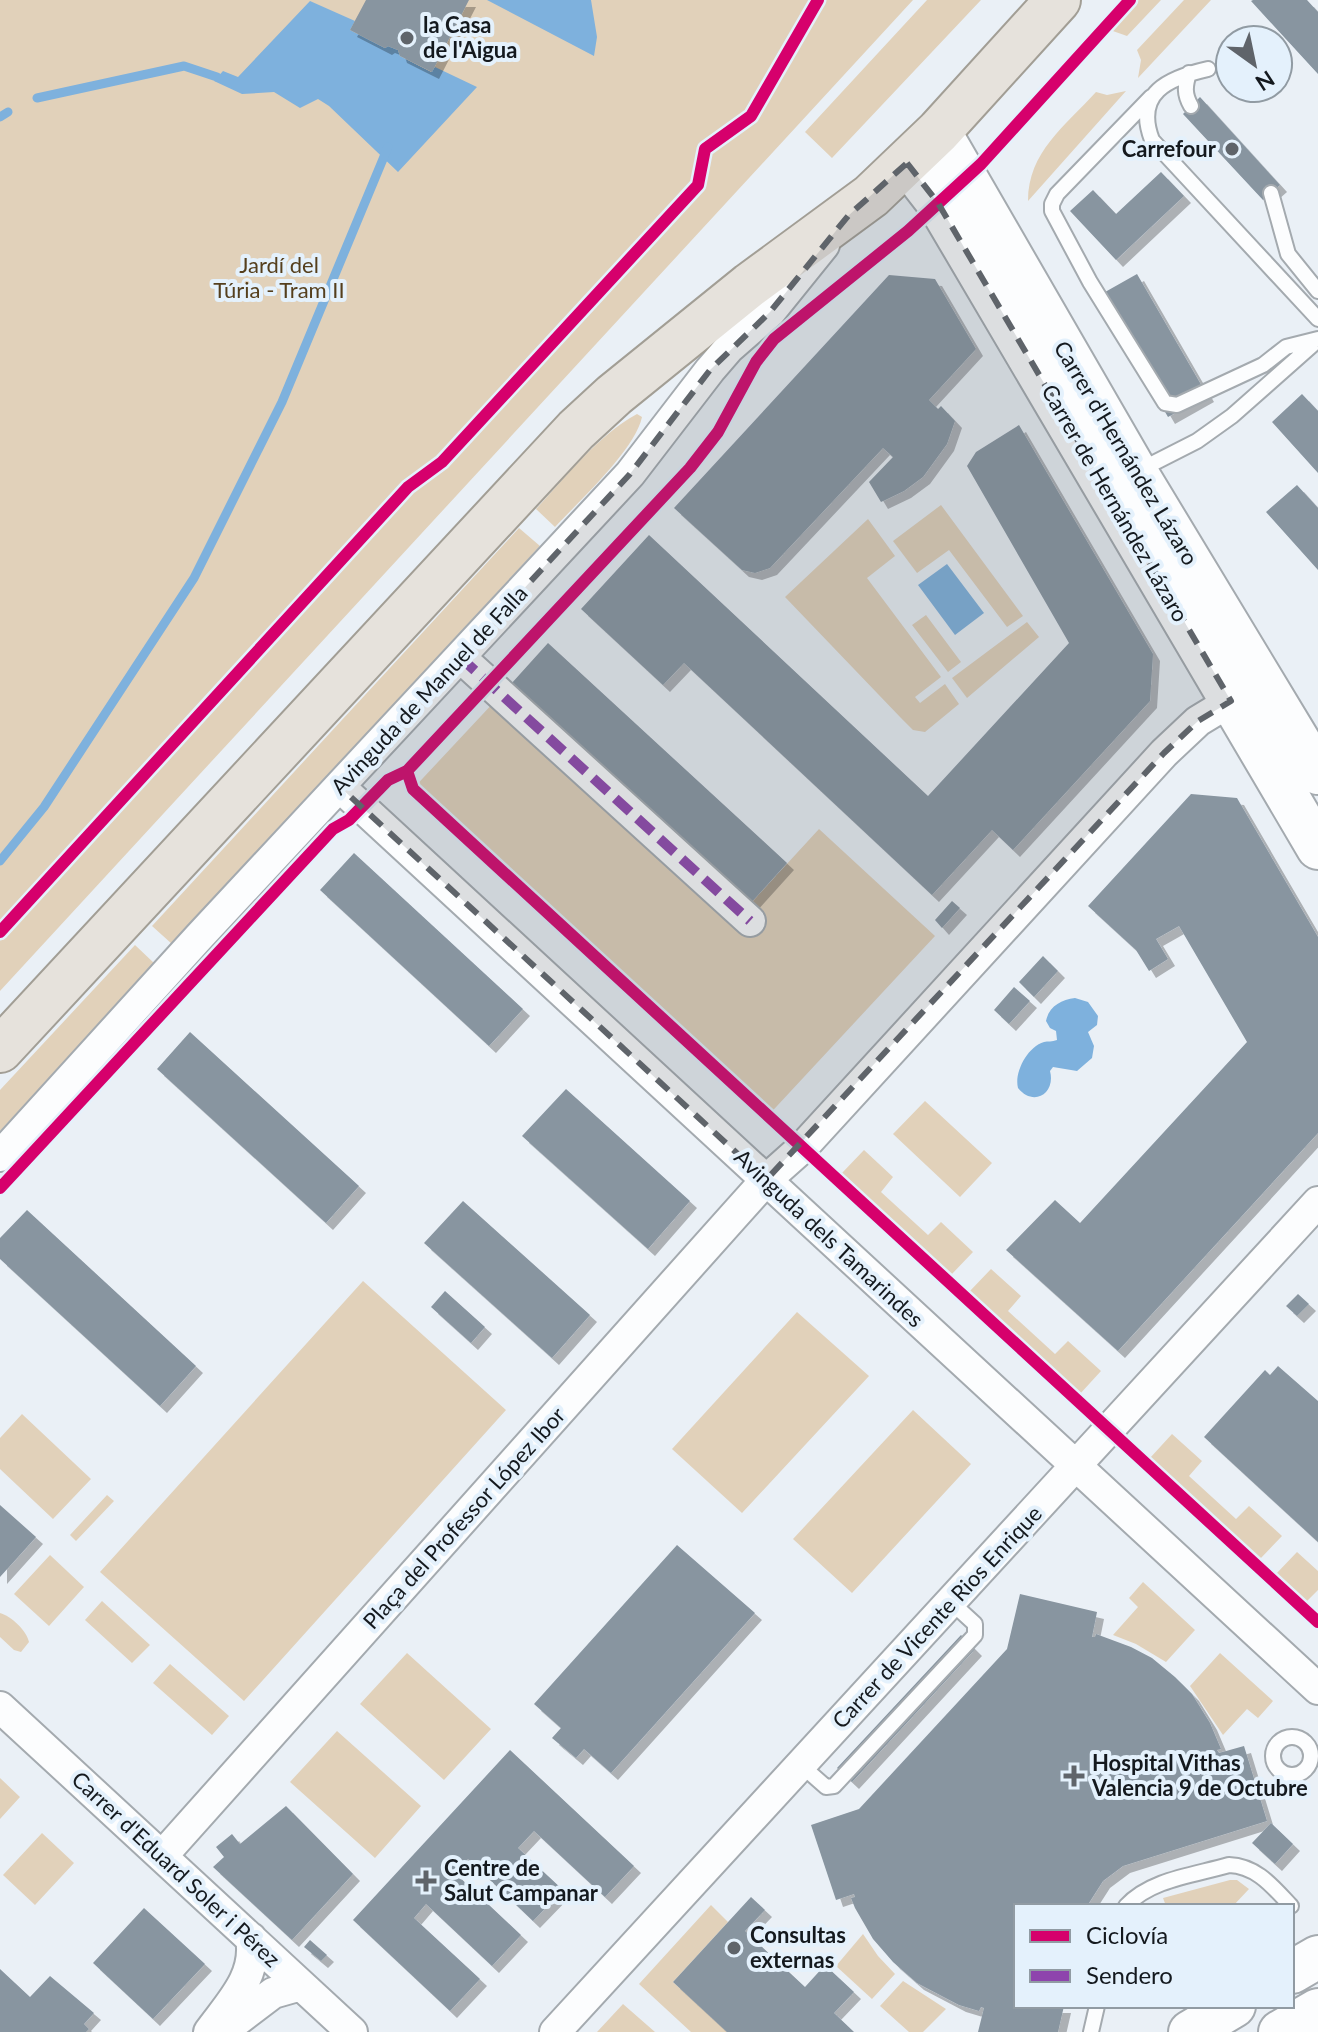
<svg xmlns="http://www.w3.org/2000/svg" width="1318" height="2032" font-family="Lato,sans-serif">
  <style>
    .green { fill: #e1d1ba }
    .water { fill: #7eb1dd }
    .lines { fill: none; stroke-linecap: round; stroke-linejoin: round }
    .stream { stroke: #7eb1dd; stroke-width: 9 }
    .building { fill: #8895a0; filter: url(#shadow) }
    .lane-casing { stroke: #a4aaaf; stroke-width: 18 }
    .street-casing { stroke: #a4aaaf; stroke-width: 34 }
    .secondary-casing { stroke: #a4aaaf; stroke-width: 46 }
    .primary-casing { stroke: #a29e95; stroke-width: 48 }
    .lane { stroke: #fcfdfe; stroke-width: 14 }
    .street { stroke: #fcfdfe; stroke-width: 30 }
    .secondary { stroke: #fcfdfe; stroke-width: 42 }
    .primary { stroke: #e6e2dc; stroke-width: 44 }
    .quiet { stroke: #8e44ad; stroke-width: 10; stroke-dasharray: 20 10; stroke-linecap: butt }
    .cycleway-casing { stroke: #e4f1fc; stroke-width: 17 }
    .cycleway { stroke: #d6006c; stroke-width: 12 }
    .marked { fill: #5f646a; fill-opacity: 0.2; stroke: #5f646a; stroke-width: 6; stroke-dasharray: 16 10; stroke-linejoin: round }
    .poi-dot { fill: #5f646a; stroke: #e4f1fc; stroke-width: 3 }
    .labels { text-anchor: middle; stroke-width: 8; stroke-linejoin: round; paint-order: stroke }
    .poi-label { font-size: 22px; font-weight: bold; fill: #14191e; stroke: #e4f1fc; text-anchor: start }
    .park-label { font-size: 22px; fill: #553f1d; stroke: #e4f1fc }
    .street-label { font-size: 22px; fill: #14191e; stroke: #e4f1fc }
  </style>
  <defs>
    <filter id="shadow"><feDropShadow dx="7" dy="7" stdDeviation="0" flood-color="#0004"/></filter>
  </defs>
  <rect width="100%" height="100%" fill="#eaf0f6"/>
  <path class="green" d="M0 0H913L0 991Z
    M927 0H981L832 158 805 132Z
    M1138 0H1161L1127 36 1110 30Z
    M1184 0H1211L1138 78 1141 60 1137 50Z
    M1126 91 1028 201C1028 152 1065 126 1096 92L1107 95Z
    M637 414 642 417C635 450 579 501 555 527L536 509C567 476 597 436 637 414Z
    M941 505 1023 616 1007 627 949 550 917 573 893 541Z
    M868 519 895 556 867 578 941 677 915 697 920 703 945 684 959 704 925 732 913 730 901 718 785 597Z
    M519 528 540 546 172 944 152 926Z
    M926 615 961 662 948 672 912 625Z
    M1027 622 1039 637 967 698 952 678Z
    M511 684 750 904 819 829 935 936 764 1120 409 793Z
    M135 945 155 964 0 1131V1090Z
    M925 1101 992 1163 960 1197 893 1134Z
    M864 1150 893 1177 881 1192 928 1235 941 1222 973 1252 951 1275 842 1173Z
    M991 1269 1021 1296 1008 1311 1055 1354 1068 1341 1101 1371 1079 1395 969 1292Z
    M363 1281 506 1410 244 1701 100 1572Z
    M797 1312 869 1376 742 1513 672 1449Z
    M913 1410 971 1464 852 1593 793 1539Z
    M22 1414 91 1479 53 1519 0 1469V1438Z
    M1172 1434 1202 1461 1189 1476 1236 1519 1249 1506 1282 1536 1260 1559 1150 1458Z
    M107 1495 114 1501 76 1541 70 1535Z
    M1297 1552 1318 1571V1590L1305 1603 1275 1575Z
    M50 1555 84 1587 49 1626 14 1594Z
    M1143 1582 1195 1630 1166 1662 1136 1644 1113 1635 1138 1607 1129 1598Z
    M102 1601 150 1645 132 1663 85 1620Z
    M0 1613C11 1616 27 1631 29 1642L21 1652 14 1650 0 1637Z
    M407 1653 491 1729 444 1780 360 1704Z
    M1220 1653 1273 1701 1258 1718 1247 1709 1223 1735 1190 1686Z
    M170 1664 229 1716 212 1735 153 1683Z
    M337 1731 421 1806 375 1858 290 1782Z
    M0 1778 20 1797 0 1819Z
    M42 1833 74 1863 35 1905 3 1875Z
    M1230 1880H1237L1249 1889 1233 1906H1166L1163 1898Z
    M711 1905 728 1922 673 1982 727 2032H691L639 1984Z
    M863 1934 878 1956 895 1974 872 1999 836 1966Z
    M903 1981 946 2009 923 2032H909L880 2006Z
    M623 2004 655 2032H597Z"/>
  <path class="water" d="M487 0H591L597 37 594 56Z
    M310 1 355 21 350 30 385 48 388 46 398 50 400 56 431 72 435 67 477 87 398 172 329 106 318 99 300 108 274 92 242 94 214 81 223 71 238 77Z
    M947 564 984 613 955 635 918 585Z
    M1075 998 1088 1002 1098 1016 1097 1025 1088 1032 1094 1046 1092 1058 1077 1071 1053 1067 1050 1071C1056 1094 1033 1107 1018 1088 1014 1073 1027 1047 1044 1042 1048 1041 1052 1042 1057 1040L1056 1031 1050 1028 1046 1021C1049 1006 1061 1000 1075 998Z"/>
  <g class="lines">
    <path class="stream" d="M37 98 184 66 217 77
      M0 117 8 112
      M0 861 44 807 194 578 282 402 388 147"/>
  </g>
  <path class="building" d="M366 0H469L432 72 400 56 398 50 388 46 385 48 350 30Z
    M1253 0H1307L1318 12V74L1251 1Z
    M1200 97 1280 185 1263 200 1183 114Z
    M1161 172 1184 196 1116 260 1070 211 1093 190 1116 214Z
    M1137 274 1207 395 1168 417 1098 296Z
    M889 275 935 279 976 349 929 400 938 409 941 406 955 421 947 444 923 477 904 491 881 502 869 482 893 457 883 448 770 568 755 573 742 570 674 508Z
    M1302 394 1318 411V473L1272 422Z
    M1019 425 1153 654 1150 701 1013 850 992 830 932 895 684 663 663 685 581 609 649 535 928 796 1069 643 967 466 976 452Z
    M1297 485 1318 508V570L1266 512Z
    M548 643 787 863 749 905 511 684Z
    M1191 794 1237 798 1318 937V1133L1118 1351 1006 1250 1055 1200 1080 1223 1247 1042 1179 926 1156 939 1168 959 1149 971 1136 950 1088 906Z
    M354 853 523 1009 489 1046 320 890Z
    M952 901 960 908 942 928 935 920Z
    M1043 956 1058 971 1034 997 1019 982Z
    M1014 987 1030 1001 1009 1024 994 1010Z
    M190 1032 359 1186 326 1223 157 1069Z
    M566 1089 690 1201 648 1249 522 1136Z
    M463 1201 590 1315 552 1358 424 1243Z
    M27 1210 196 1366 160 1406 0 1259V1238Z
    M445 1291 485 1327 471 1343 431 1307Z
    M1298 1294 1309 1304 1297 1316 1286 1306Z
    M1278 1366 1318 1401V1542L1204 1437 1265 1370 1270 1375Z
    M0 1505 36 1537 0 1577Z
    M677 1545 755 1613 611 1773 584 1749 576 1758 552 1738 561 1728 534 1704Z
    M1020 1594 1097 1612 1092 1637H1095L1096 1634 1131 1647 1152 1658 1175 1677 1192 1694 1210 1723 1221 1749 1217 1750 1219 1753 1244 1746 1267 1821 1123 1866 1103 1881 1087 1906H1016V2006H1064L1058 2032H978L984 2008 981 2007 979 2011 959 2005 917 1983 893 1962 873 1939 855 1908 851 1898 855 1897 854 1894 836 1900 811 1825 859 1809 1007 1649Z
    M961 1635 975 1649 852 1782 837 1768Z
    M510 1750 634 1866 605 1897 534 1831 518 1848 563 1890 533 1921 468 1859 455 1873 521 1935 492 1966 426 1904 414 1918 480 1979 450 2011 353 1920Z
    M286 1806 353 1874 292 1940 213 1867 224 1857 216 1847 232 1834 240 1844Z
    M1271 1823 1293 1844 1275 1864 1252 1843Z
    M751 1897 765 1910 745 1931 805 1987 825 1965 854 1992 834 2013 854 2032H727L673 1982Z
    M144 1908 205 1964 153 2019 93 1963Z
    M310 1940 327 1955 321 1961 304 1947Z
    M0 1969 30 1997 50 1976 94 2013 84 2024 89 2029 86 2032H0Z"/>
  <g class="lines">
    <defs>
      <path id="lane" d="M1208 69C1168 78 1134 93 1152 140L1318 319
        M1189 73C1185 86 1184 94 1191 106
        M1151 97 1057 194 1052 204V211L1090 282 1165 403 1177 405 1263 365 1286 347 1318 339
        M1271 193 1288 254 1318 291
        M1138 471 1197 441 1232 416 1318 340
        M1273 1756a19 19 0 1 1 38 0a19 19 0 1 1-38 0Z
        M801 1765 826 1787 834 1786 975 1635V1624L951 1602
        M1126 1906C1151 1879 1195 1875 1229 1865 1257 1866 1273 1887 1291 1906
        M1091 2032 1097 2006"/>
      <path id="street" d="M460 657 750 921
        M340 787 1318 1689
        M0 1156 199 937 630 474 710 370 729 348 770 312 824 245
        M0 1707 352 2032
        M162 1856 732 1218 766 1180 802 1148 1164 753 1198 721 1231 701
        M223 2031 273 1993 301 1985
        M209 2032C230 2003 258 1976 251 1938
        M555 2032 1318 1202"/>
      <path id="secondary" d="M939 131 1136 472 1318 773
        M907 163 938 203 1318 848
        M1292 1972 1318 1957
        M1190 2032 1234 2006
        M1280 2032 1318 2010"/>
      <path id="primary" d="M0 1050 576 430 614 395 750 285 871 196 939 131 1058 0"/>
    </defs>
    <use href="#lane" class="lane-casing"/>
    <use href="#street" class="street-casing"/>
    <use href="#secondary" class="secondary-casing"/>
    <use href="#primary" class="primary-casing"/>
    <use href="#lane" class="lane"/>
    <use href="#street" class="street"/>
    <use href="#secondary" class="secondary"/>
    <use href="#primary" class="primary"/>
    <path class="quiet" d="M460 657 750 921"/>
    <defs>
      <path id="cycleway" d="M1130 0 981 164 908 231 774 339 756 362 718 432 690 468 407 771 413 789 1318 1622
        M0 932 408 487 442 462 698 185 705 149 751 116 818 0
        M0 1188 333 829 349 820 388 780 407 771"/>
    </defs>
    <use href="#cycleway" class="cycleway-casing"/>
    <use href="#cycleway" class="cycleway"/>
  </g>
  <path class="marked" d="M907 163 938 203 1231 701 1198 721 1164 753 766 1180 340 787 630 474 710 370 770 312 848 216Z"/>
  <g class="poi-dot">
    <circle cx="407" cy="38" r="8"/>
    <circle cx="1232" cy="149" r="8"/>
    <path d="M1070 1764h8v8h8v8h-8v8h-8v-8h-8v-8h8z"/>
    <path d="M422 1869h8v8h8v8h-8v8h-8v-8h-8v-8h8z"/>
    <circle cx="734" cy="1948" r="8"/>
  </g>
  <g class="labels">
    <g class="poi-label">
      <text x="423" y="33">la Casa<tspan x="423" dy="25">de l'Aigua</tspan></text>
      <text x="1216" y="157" text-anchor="end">Carrefour</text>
      <text x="1092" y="1771">Hospital Vithas<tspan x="1092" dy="25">Valencia 9 de Octubre</tspan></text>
      <text x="444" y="1876">Centre de<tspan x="444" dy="25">Salut Campanar</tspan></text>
      <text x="750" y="1943">Consultas<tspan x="750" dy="25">externas</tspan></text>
    </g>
    <g class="park-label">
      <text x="279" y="273">Jardí del<tspan x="279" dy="25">Túria - Tram II</tspan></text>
    </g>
    <g class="street-label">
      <text transform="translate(1126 453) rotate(59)" y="8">Carrer d'Hernández Lázaro</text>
      <text transform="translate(1115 503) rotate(60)" y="8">Carrer de Hernández Lázaro</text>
      <text transform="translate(429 690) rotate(-47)" y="8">Avinguda de Manuel de Falla</text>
      <text transform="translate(829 1238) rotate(43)" y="8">Avinguda dels Tamarindes</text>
      <text transform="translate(464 1518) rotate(-48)" y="8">Plaça del Professor López Ibor</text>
      <text transform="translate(937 1617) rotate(-47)" y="8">Carrer de Vicente Rios Enrique</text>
      <text transform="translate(176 1869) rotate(43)" y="8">Carrer d'Eduard Soler i Pérez</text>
    </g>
  </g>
  <rect x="1014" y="1904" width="280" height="104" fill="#e4f1fc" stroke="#919ba3" stroke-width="2"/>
  <rect x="1030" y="1930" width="40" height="12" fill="#d6006c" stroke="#919ba3" stroke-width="2"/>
  <text x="1086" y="1944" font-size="24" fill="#14191e">Ciclovía</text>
  <rect x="1030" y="1970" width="40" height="12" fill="#8e44ad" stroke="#919ba3" stroke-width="2"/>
  <text x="1086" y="1984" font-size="24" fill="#14191e">Sendero</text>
  <g transform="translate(1254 64) rotate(147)"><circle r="38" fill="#e4f1fc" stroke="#919ba3" stroke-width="2"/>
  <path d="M0-6L14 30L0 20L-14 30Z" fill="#5f646a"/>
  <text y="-12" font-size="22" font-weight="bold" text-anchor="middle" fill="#14191e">N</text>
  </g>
</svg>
